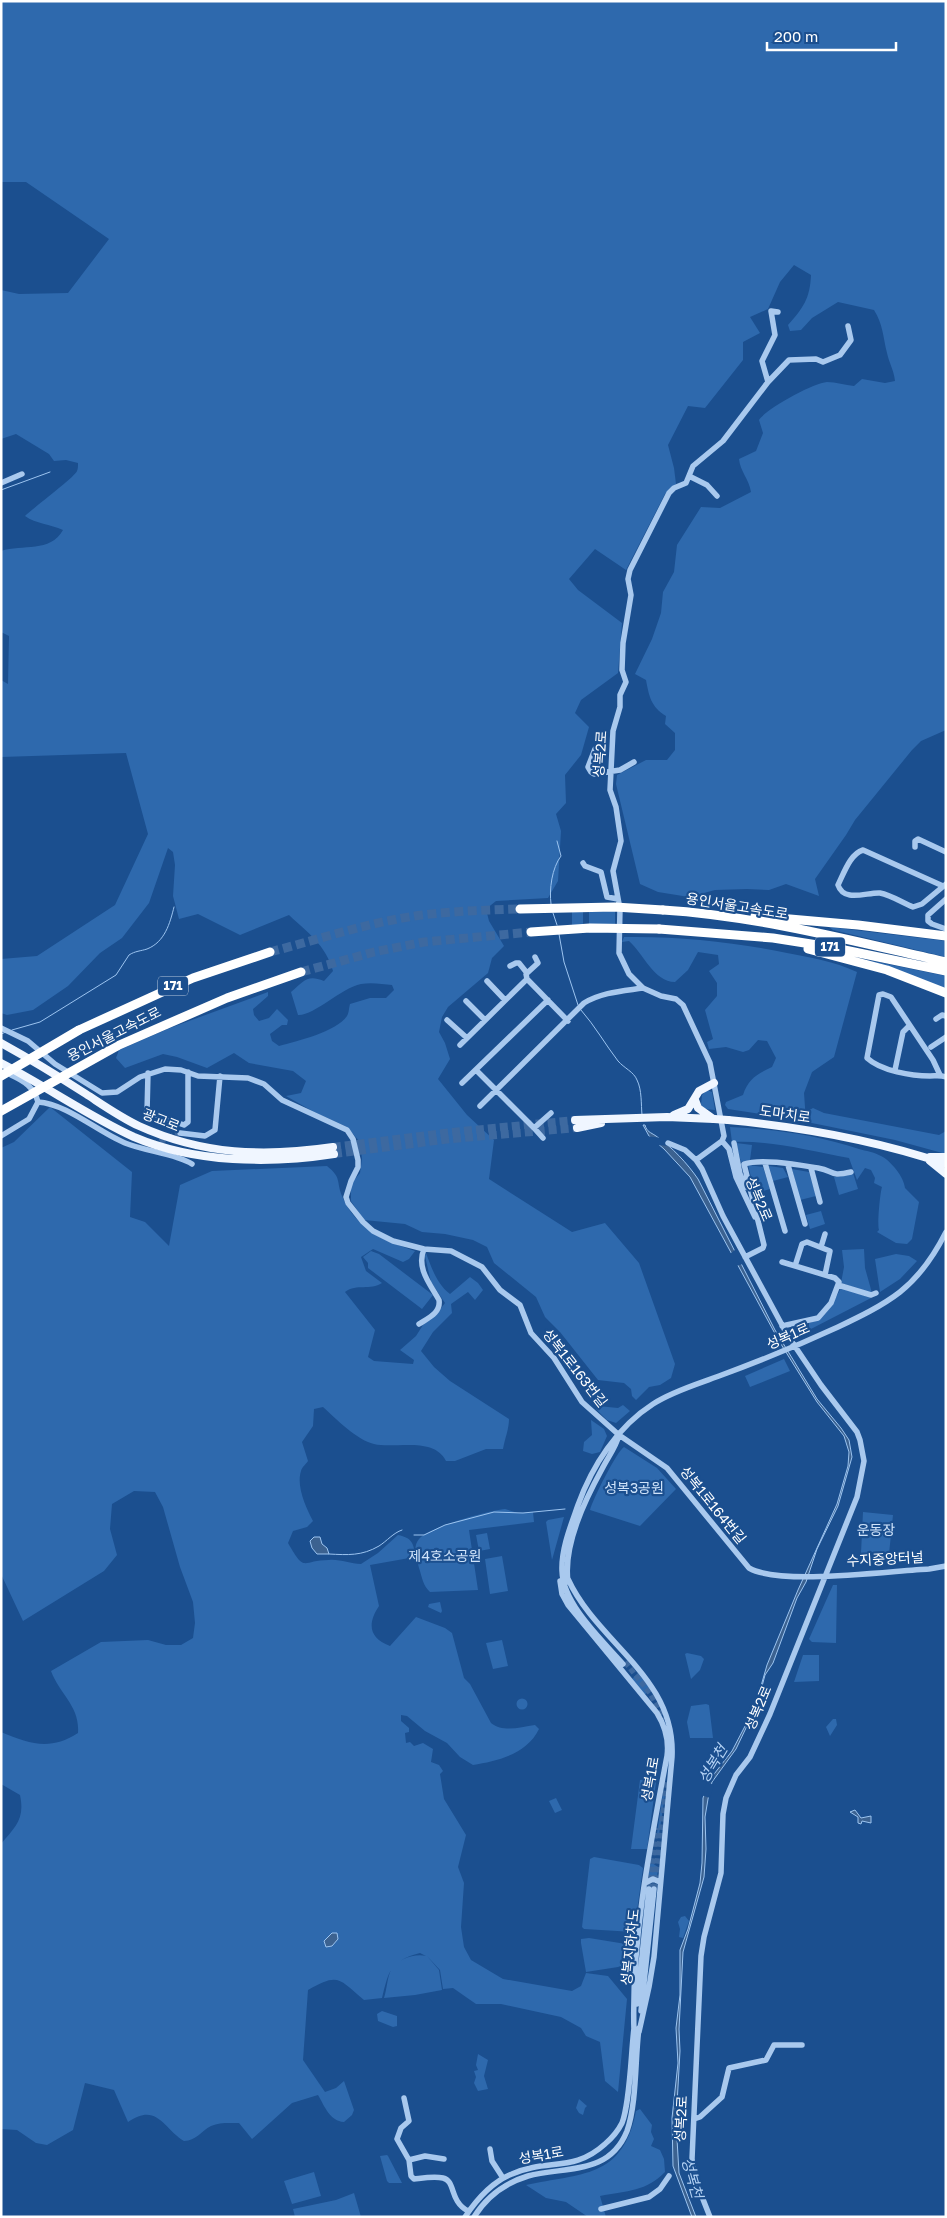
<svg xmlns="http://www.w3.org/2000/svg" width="947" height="2218" font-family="'Golos Text','Noto Sans KR',sans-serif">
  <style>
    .green { fill: #2e69ad }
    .water { fill: #3c6290; stroke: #9cc4f0 }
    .pier { fill: #1b4f8f }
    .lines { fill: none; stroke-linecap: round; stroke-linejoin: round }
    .stream { stroke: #9cc4f0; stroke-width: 1 }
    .minor-tunnel { stroke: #3d69a0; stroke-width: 5.5; stroke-dasharray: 5.5 3; stroke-linecap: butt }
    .major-tunnel { stroke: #3d69a0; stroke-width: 8; stroke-dasharray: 8 4; stroke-linecap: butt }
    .highway-tunnel { stroke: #3d69a0; stroke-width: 9; stroke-dasharray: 9 4.5; stroke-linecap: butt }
    .minor { stroke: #a9c9ee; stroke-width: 5.5 }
    .major { stroke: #f0f6ff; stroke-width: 8 }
    .highway { stroke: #fff; stroke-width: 9 }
    .major-bridge { stroke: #f0f6ff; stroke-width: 8 }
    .highway-bridge { stroke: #fff; stroke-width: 9 }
    .labels { text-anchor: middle; stroke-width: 4.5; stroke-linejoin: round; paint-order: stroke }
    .shield { fill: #1b4f8f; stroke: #bbcadd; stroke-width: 1 }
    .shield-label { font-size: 12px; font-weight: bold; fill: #fff }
    .street-label { font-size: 14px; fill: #fff; stroke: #1b4f8f }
    .park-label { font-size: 14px; fill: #cfe3fa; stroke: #1b4f8f }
    .water-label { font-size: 15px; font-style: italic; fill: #b5d3f5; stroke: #1b4f8f }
  </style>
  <rect width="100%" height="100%" fill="#1b4f8f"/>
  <path class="green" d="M1 1H946V730L921 741 912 750 855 820 846 835 815 879 819 896 786 884 769 890 747 889 715 890 689 897 658 892 640 884 616 784 617 775 646 760H667L675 750V733L665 724 666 716C651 707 649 696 646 680L635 674 652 639 661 613 663 592 674 572 677 545 701 507 720 508 751 492C749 479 740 471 739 459L756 451 763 433 759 420C766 409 813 383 827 382 836 382 845 385 854 386L862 379 885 383 895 381C894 370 889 363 887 353 883 337 883 324 874 310L838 302 812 318 801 330 790 331 788 325C803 308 810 299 811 275L794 265 780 282 768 309 750 317 760 333 743 342V360L705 408 688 406 668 445 674 468 676 484 665 494 626 570 595 549 569 579 578 590 622 623 618 673 581 700 575 713 589 727 581 755 565 775 566 803 556 814 561 831 558 881 548 898 496 901 486 909 489 921 504 946 492 958 488 973 448 1007 442 1017 439 1032 445 1043 450 1059 438 1079 467 1115 494 1140 489 1179 572 1232 605 1223 639 1263 675 1364 671 1378 660 1385 649 1387 636 1400 632 1396 631 1389 624 1383 598 1380 560 1332 545 1317 536 1297 494 1263 487 1247 473 1240 445 1234 422 1232 405 1224 364 1220 351 1201V1184L360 1173 362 1159 360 1142 347 1127 314 1112 286 1096 301 1093 306 1081 293 1071 249 1063 234 1053 207 1068 177 1057 163 1054 125 1068 116 1058 119 1050 170 1028 268 992V996L253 1009 254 1015 259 1021 269 1018 277 1009 288 1020 287 1025H282L270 1034 272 1041 279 1046C297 1041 336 1032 347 1016 349 1013 349 1007 350 1004L370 998H386L394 990 392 985C383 984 371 982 361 984 341 988 314 1016 298 1015L291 992C304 981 307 974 324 981L333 971C326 945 307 932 289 915L240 935 198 914 179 919 173 896 175 865 173 852 168 848 149 903 122 938 100 953 68 986 33 1010 7 1015 1 1013V959L37 956 115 905 148 834 126 753 1 757V680L8 684 9 636 1 632V551C23 544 50 553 63 530 50 524 36 524 25 516 32 509 76 476 77 471 78 469 78 466 78 463L66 460 54 461 49 454 16 434 1 439V290L19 294 68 293 109 239 26 182H1Z
    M572 911H583V927H572Z
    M615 911V932L589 933V912Z
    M829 927 946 941V957L833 930Z
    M624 937C679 936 733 942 787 953 812 958 833 961 857 972L834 1057 812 1072 804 1093 806 1121 728 1109 725 1105 726 1102 743 1095C748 1079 757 1074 772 1067L776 1058 767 1041 758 1040 749 1050 743 1052 726 1047 709 1049 707 1042 713 1039 705 1010 717 996V983L709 971 719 964 718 955 698 952 688 970 675 982C654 982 643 953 629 941L622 942Z
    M833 953 946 976V990Z
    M707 1090 712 1092 715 1110 705 1109 701 1105 702 1095Z
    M50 1107 132 1172 130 1217 145 1222 169 1246 180 1185 212 1171 327 1166C342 1178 336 1181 342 1196 356 1229 384 1241 415 1251L409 1259 403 1262 373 1249 361 1257 366 1271 382 1283C370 1291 357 1283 345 1292L375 1330 368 1357 374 1361 413 1364 414 1360 400 1350 416 1336 423 1325 438 1312 445 1303 431 1282 425 1256 426 1253C432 1269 437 1284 450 1294L470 1277 478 1283 483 1290 475 1300 468 1292 451 1304 452 1313 433 1332 421 1351 434 1367 450 1381 509 1419C509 1429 505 1438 503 1449H486L455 1461H446C434 1436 395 1449 374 1444 357 1440 336 1419 323 1407L314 1409 313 1426 302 1442 308 1461C306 1464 302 1467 301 1471 296 1486 306 1508 313 1521L307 1527 293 1531 288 1543C306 1574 301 1560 329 1560 340 1559 350 1564 361 1564L378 1553 398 1535C412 1538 414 1543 415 1557L370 1565 379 1606C367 1624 369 1638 390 1646L416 1617 445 1628 452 1633 464 1678 470 1684 491 1723C504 1733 520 1727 535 1725L539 1729C527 1754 498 1761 473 1765L460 1757 447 1743 425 1731 407 1716 401 1715V1721L409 1728V1732L405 1733 406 1743 410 1742 414 1746 423 1743 433 1749 431 1762 439 1765 443 1771 440 1774 444 1799 466 1835 458 1867 464 1883 461 1927 464 1947 471 1960 503 1979 572 1991 581 1986 586 1973 608 1976 627 1999 618 2092 605 2081 600 2042 586 2036 581 2028 561 2017 501 2004H476L453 1988 443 1989 440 1970 427 1956 439 1970 442 1990 415 1995 384 1998C387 1989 387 1978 391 1970 396 1959 416 1953 426 1956L420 1953C390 1961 389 1970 382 1998L364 2000C339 1979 339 1972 308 1990L303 2060 325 2092 336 2088 344 2081 354 2110 352 2115 344 2122C330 2121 325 2107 318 2095L292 2103 252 2139 239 2123C229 2123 220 2122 211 2126 201 2131 196 2141 184 2141 163 2128 157 2102 128 2122L114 2090 85 2083 73 2130 47 2145 36 2143 17 2130 1 2129V1844C16 1826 25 1819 20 1795L1 1784V1732C30 1744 50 1751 78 1733 80 1706 60 1695 51 1671L101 1642 148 1640 166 1645H181L193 1638 195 1623 193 1602 180 1567 163 1507 155 1492 134 1491 112 1504 110 1529 117 1555 104 1571 23 1621 1 1574V1148L14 1142Z
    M813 1108 824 1113 939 1135 946 1131V1154L895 1140 807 1122 806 1112Z
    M730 1127C774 1129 817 1135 859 1149 866 1151 874 1152 881 1156 891 1161 904 1177 905 1188L919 1202 912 1239 907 1244 896 1243 877 1232 879 1230C877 1225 880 1193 882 1187L874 1183 875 1178 871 1170 865 1168 857 1180 849 1158C810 1151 772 1140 732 1142Z
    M736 1143 752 1145 750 1160 741 1162Z
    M748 1165 763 1167 770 1189 755 1193Z
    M769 1166 783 1168 788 1177 773 1181Z
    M792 1169 809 1172 816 1196 800 1200Z
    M853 1173 858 1189 839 1195 834 1177H838Z
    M821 1211 825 1224 810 1229 806 1215Z
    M864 1249 865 1268 872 1293 841 1283 844 1267 842 1250Z
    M371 1251 379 1254 433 1295 422 1309 368 1268V1263L363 1257Z
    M896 1254 909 1256 917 1261 900 1279 880 1292 875 1259Z
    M841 1288 871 1298 809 1330V1323C827 1318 832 1304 841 1288Z
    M784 1359 790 1371 750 1387 745 1376Z
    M623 1405 630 1411 616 1423 607 1420 596 1409 598 1406 618 1408Z
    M591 1420 604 1429 607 1436 600 1452 592 1454 583 1451 584 1442 592 1435Z
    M624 1447 657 1468 676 1489 640 1526 590 1510C593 1499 617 1451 624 1447Z
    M505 1509 518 1513 533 1512 534 1522 469 1530 478 1590 430 1592C423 1586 422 1577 419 1568 417 1559 412 1547 419 1539 428 1527 488 1511 505 1509Z
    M863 1512 893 1515 889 1554 861 1553Z
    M564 1517 552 1560 546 1522 548 1520Z
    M487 1533 490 1549 479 1551 476 1535Z
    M502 1556 508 1591 490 1594 485 1559Z
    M833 1585H837L836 1643 812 1642 809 1639Z
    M440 1602 442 1611 441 1613 428 1607 429 1604Z
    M502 1640 508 1666 493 1669 486 1643Z
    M687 1653 701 1656 704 1659 700 1670 691 1679 685 1654Z
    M803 1655H819V1681L794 1682Z
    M638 1673 651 1690 644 1695 632 1679Z
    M516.5 1704a5.5 5.5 0 1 1 11 0a5.5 5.5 0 1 1-11 0Z
    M706 1704 709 1705 713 1738H690L687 1722 691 1706Z
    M833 1719H836L837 1725 830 1736 826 1727Z
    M646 1779 656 1782 647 1849H631L640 1780Z
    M663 1793 665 1795 659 1835 657 1833Z
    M556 1798 562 1810 555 1813 549 1801Z
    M594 1857 639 1865 643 1868 634 1932 584 1929 582 1927 590 1859Z
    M652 1863 658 1867 657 1878 647 1879 649 1866Z
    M685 1916 689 1921 683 1938 679 1937 680 1929 678 1922 681 1917Z
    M589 1938 632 1945 633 1961 618 1967 586 1972 581 1943V1939Z
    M382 2011 397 2016V2026L393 2027 378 2021 377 2014Z
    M478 2054 488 2060 484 2076 488 2089 478 2091 474 2083 476 2077 474 2071 478 2070 476 2065Z
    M579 2099 587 2106 585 2108 583 2115 579 2113 576 2108Z
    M640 2109 652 2125 651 2132 654 2139 651 2146 660 2150 664 2159 665 2172C647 2191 627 2191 600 2196L606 2217H588L566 2202 546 2198 526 2185C581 2173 623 2179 636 2111Z
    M387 2155 388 2156 402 2183H389L387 2181 380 2156Z
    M314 2172 321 2196 292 2204 284 2181Z
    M354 2193 361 2217H295L293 2209 336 2200Z"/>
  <path class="water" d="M643 1125H645C647 1132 650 1132 656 1136 672 1147 687 1163 698 1179L775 1330 817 1399 841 1428 849 1440 852 1457 838 1506 817 1549 806 1582 797 1598 773 1663 765 1675 757 1705 736 1749 712 1782 708 1799 705 1817 706 1849 704 1877 683 1952 679 2029 680 2051 676 2122 679 2173 696 2217H692L673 2166 672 2118 678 2063 676 2028 680 1995V1950L688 1929 700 1883 702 1863 703 1798 711 1778 732 1751 755 1707 767 1665 798 1590 837 1504 848 1466 849 1452 844 1436 817 1402 779 1341 690 1177 664 1149 649 1136Z
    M314 1537H320L322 1544 327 1548 329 1554H317L312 1548 310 1541Z
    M855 1810 861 1818 871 1816V1823L862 1821 861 1824 858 1823V1817L850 1812Z
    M332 1933H337L338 1939 332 1946 326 1947 324 1941Z"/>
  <path class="pier" d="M646 1136 662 1138 671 1146 656 1145Z
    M736 1249 743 1264 736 1266 730 1254Z
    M707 1782 714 1785 710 1798 701 1795Z"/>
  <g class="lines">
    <path class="stream" d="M1 490 50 472
      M551 904C549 889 552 868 561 856L557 841
      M553 913 557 925
      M559 934 564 962 578 1005
      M581 1010C595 1026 605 1044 618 1061 624 1068 634 1072 637 1080 642 1090 641 1104 642 1115
      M12 1030 40 1022 116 975 129 955C135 951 141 951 147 949 165 942 170 923 174 907
      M1 1034 6 1032
      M414 1535H424L445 1525 494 1512 523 1513 565 1509
      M329 1554C348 1555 362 1556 379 1546 387 1541 393 1533 402 1530"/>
    <path class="minor-tunnel" d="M152 1145 180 1133
      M625 1662 650 1693 664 1719
      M649 1889 656 1828
      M654 1889 667 1782"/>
    <path class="major-tunnel" d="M333 1147 452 1132 575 1120
      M334 1154 452 1139 577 1128"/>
    <path class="highway-tunnel" d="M270 952C320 939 370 922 422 915 455 911 487 910 520 909
      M301 972 374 952 424 942 531 932"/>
    <path class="minor" d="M768 382 762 361 775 335 771 311 778 312
      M689 476 707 485 717 496
      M1 483 22 474
      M595 749 588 767 591 772 594 774 620 770 634 762
      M915 847V841L918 839 946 852
      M583 863 585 866 601 872 607 897 618 899
      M943 886 863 850C850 854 844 873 838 885 844 903 867 892 880 893 891 895 903 903 913 907L922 904 946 884
      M946 899 928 915V921L932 924 946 929
      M510 966 516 963H519L527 973
      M527 979 526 974 538 963 535 957
      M487 981 505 1000
      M466 1001 485 1020
      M936 1019 942 1015 946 1016
      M447 1020 467 1038
      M1 1028 28 1041 55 1064 102 1093 117 1092 140 1077 165 1069 181 1070 198 1076 248 1078 264 1084 282 1100 347 1130 353 1139 358 1160V1167L351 1181 346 1197 348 1203 363 1222 373 1231 393 1241 424 1249 451 1251 482 1267 500 1290 520 1305 531 1333 554 1358 582 1402 619 1435 667 1468 749 1568C780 1586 889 1571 929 1569L946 1566
      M460 1045 527 979 568 1021
      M931 1047 946 1037
      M476 1070 534 1128 551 1113
      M895 1070 903 1032 909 1026
      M148 1073 147 1112 184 1125 188 1122V1072
      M940 1075 933 1060 891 997 883 994 879 995 867 1058C881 1071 912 1076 930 1076 936 1076 940 1075 946 1077
      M462 1083 548 1000
      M38 1102C67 1104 98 1132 125 1143 144 1151 177 1154 192 1164
      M480 1106 584 1003C602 992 623 991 643 988
      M534 1128 543 1138
      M180 1133 205 1136 215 1130 220 1076
      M1 1136 29 1119 38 1102C34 1087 24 1081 11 1075
      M722 1141 729 1149 736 1177 755 1217
      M668 1143 685 1150 696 1160 702 1169 723 1216 788 1336 821 1385 857 1432 860 1440 864 1461 857 1497 770 1714 750 1757 736 1775 726 1798 723 1814 721 1873 704 1937 701 1956 692 2159 695 2179 710 2217
      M734 1143 740 1174 746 1187 751 1189
      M696 1160 722 1141 724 1136 710 1063 683 1005 676 999 661 996 643 988 629 974 619 953 620 909 613 871 621 841 616 807 610 790 613 731 620 707V695L626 682 622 670 623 643 631 595 628 579 630 570 669 493 674 488 686 483 693 466 723 441 768 382 789 360 816 359 823 362 840 355 851 340 848 326
      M765 1163 785 1231
      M788 1165 805 1224
      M811 1168 820 1202
      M821 1247 825 1234
      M745 1257 763 1248 764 1245 744 1164C761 1158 799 1165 818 1168 835 1171 829 1177 851 1172
      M795 1266 802 1244 807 1242 830 1251 825 1275
      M838 1285 871 1295 876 1293
      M419 1324C428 1318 441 1313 439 1300 430 1284 416 1268 424 1249
      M782 1326 818 1318 831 1303 839 1282 835 1278 782 1262
      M568 1579C598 1644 676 1677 672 1757L654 1957 649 1987 639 2032
      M560 1581 562 1594 568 1605 657 1713C665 1726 669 1741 667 1756 650 1846 631 1940 634 2032
      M568 1582C563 1545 585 1500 602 1469 608 1457 616 1447 619 1435
      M623 1664C602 1640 563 1604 562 1571 561 1549 571 1525 578 1505 592 1466 617 1427 653 1404 673 1391 698 1384 719 1376 760 1361 799 1345 838 1327 859 1317 882 1306 900 1292 920 1276 935 1254 946 1232
      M645 1883 653 1879 660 1882
      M637 2004 649 1889
      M641 2011 654 1889
      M404 2098 409 2121 401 2128 397 2139 409 2160 411 2176 414 2179C423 2178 434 2176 443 2178 456 2181 449 2201 468 2211
      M694 2119 700 2117 722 2097 729 2068 766 2060 774 2045H802
      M490 2149 492 2161 503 2178
      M409 2160 425 2156 444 2159
      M601 2209 649 2197 660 2189 669 2176
      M465 2217C477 2199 492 2182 512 2174 548 2158 573 2173 605 2144 612 2138 618 2131 622 2123 630 2103 631 2052 634 2028
      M474 2217C487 2196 505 2183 528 2176 565 2166 609 2176 627 2131 637 2103 635 2058 639 2028"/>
    <path class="major" d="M1 1043C30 1059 58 1076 86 1094 103 1105 120 1117 139 1126 203 1155 264 1157 333 1147
      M1 1063C46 1086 88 1116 134 1137 195 1163 270 1164 334 1154
      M695 1100 698 1108 712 1118
      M674 1115 688 1109 699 1091 714 1083
      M575 1120 667 1117 714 1119
      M728 1120C802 1127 875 1140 946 1164
      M577 1128 601 1123
      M930 1157H946
      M930 1161 946 1174"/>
    <path class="highway" d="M663 910C758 916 853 941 946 962
      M755 916 858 925 946 936
      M659 929 773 938 830 947 946 971
      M808 949 887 970 946 993
      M79 1030 193 978 270 952
      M117 1046 227 998 301 972"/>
    <path class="major-bridge" d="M714 1119 728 1120"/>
    <path class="highway-bridge" d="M520 909 615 907 663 910
      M531 932 590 928 659 929
      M1 1076 79 1030
      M1 1111 117 1046"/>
  </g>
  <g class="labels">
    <g class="shield">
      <rect x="815" y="937.5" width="30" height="19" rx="4"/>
      <rect x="158" y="976.5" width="30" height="19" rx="4"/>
    </g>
    <g class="shield-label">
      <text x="830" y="951">171</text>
      <text x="173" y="990">171</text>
    </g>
    <g class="street-label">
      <text transform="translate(600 754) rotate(-86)" y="5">성복2로</text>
      <text transform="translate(737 906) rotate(9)" y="5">용인서울고속도로</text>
      <text transform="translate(114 1034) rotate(-27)" y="5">용인서울고속도로</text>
      <text transform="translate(785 1114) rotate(8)" y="5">도마치로</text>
      <text transform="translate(161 1120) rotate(21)" y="5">광교로</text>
      <text transform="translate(759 1199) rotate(67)" y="5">성복2로</text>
      <text transform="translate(788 1336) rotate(-24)" y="5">성복1로</text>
      <text transform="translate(575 1368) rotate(52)" y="5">성복1로163번길</text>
      <text transform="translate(713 1505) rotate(51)" y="5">성복1로164번길</text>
      <text transform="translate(885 1559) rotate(-3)" y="5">수지중앙터널</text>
      <text transform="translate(758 1708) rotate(-67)" y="5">성복2로</text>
      <text transform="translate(650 1779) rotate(-80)" y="5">성복1로</text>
      <text transform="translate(630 1947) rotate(-84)" y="5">성복지하차도</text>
      <text transform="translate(681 2119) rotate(-87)" y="5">성복2로</text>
      <text transform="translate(541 2155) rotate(-10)" y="5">성복1로</text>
    </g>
    <g class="park-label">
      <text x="634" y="1493">성복3공원</text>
      <text x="876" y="1535">운동장</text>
      <text x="445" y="1561">제4호소공원</text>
    </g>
    <g class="water-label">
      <text transform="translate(713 1764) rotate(-59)" y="5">성복천</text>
      <text transform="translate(692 2178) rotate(74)" y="5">성복천</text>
    </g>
  </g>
  <rect width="947" height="2218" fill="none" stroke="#ffffff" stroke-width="5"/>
  <path d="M767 42v8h129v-8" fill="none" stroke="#ffffff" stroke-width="2.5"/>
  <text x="774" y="42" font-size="15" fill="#ffffff" stroke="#1b4f8f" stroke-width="4" paint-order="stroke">200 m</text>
</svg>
